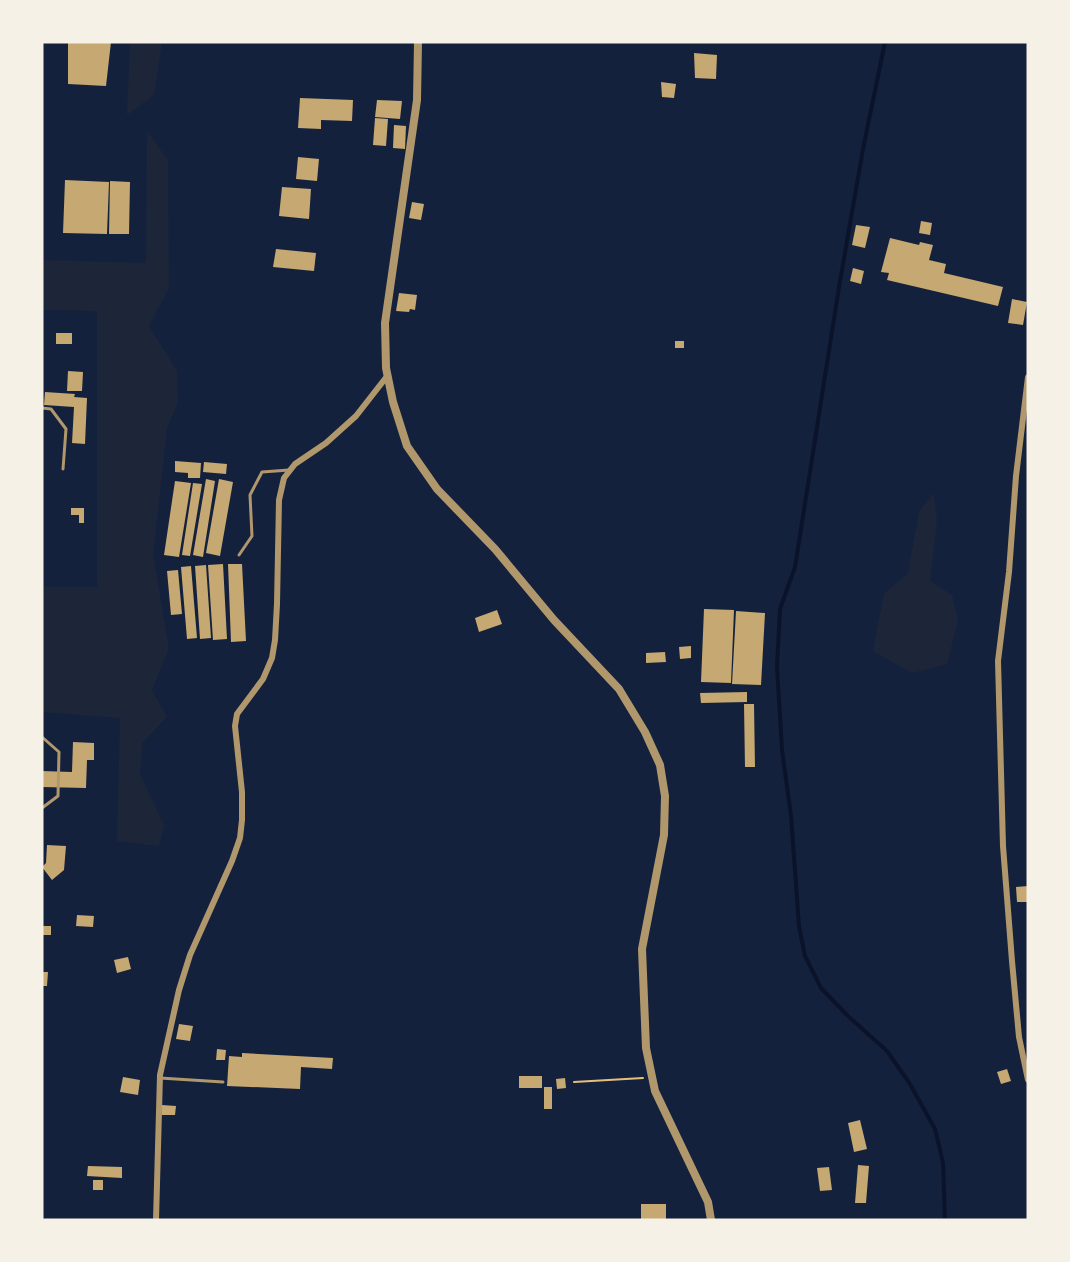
<svg xmlns="http://www.w3.org/2000/svg" width="1070" height="1262" font-family="'Zilla Slab',serif">
  <style>
    .green { fill: #1d2539 }
    .lines { fill: none; stroke-linecap: round; stroke-linejoin: round }
    .stream { stroke: #0b132b; stroke-width: 4 }
    .building { fill: #c6a872 }
    .path { stroke: #e5c07b; stroke-width: 2 }
    .service { stroke: #b1986c; stroke-width: 3 }
    .minor { stroke: #b1986c; stroke-width: 6 }
    .tertiary { stroke: #b1986c; stroke-width: 8 }
  </style>
  <rect width="100%" height="100%" fill="#14213d"/>
  <path class="green" d="M130 42H162L154 95 127 115Z
    M147 131 168 160 169 288 149 326 177 371 178 402 167 428 153 554 169 648 152 690 167 717 142 743 140 774 164 825 159 846 117 841 120 718 42 712V587H97V311L42 310V260L146 263Z
    M934 493 937 521 930 581 952 595 958 620 947 664 912 673 873 651 884 594 908 573 919 512Z"/>
  <g class="lines">
    <path class="stream" d="M885 42 863 149 839 287 795 567 780 609 777 667 782 750 791 816 799 926 805 956 821 988 848 1016 887 1051 910 1084 935 1129 943 1163 945 1220"/>
  </g>
  <path class="building" d="M68 42H111L106 86 68 84Z
    M694 53 717 55 716 79 695 78Z
    M661 82 676 84 674 98 662 97Z
    M300 98 353 100 352 121 321 120V129L298 128Z
    M377 100 402 101 400 119 375 117Z
    M375 118 388 119 386 146 373 145Z
    M394 125 406 126 405 149 393 148Z
    M298 157 319 159 317 181 296 179Z
    M65 180 109 182 107 234 63 233Z
    M110 181 130 182 129 234H109Z
    M282 187 311 189 309 219 279 216Z
    M412 202 424 204 421 220 409 218Z
    M921 221 932 223 930 235 919 233Z
    M856 225 870 227 865 248 852 245Z
    M890 238 919 245 920 242 933 245 929 260 946 264 944 273 1003 287 998 306 887 280 889 273 881 272Z
    M276 249 316 253 314 271 273 267Z
    M853 268 864 271 861 284 850 281Z
    M399 293 417 295 415 310 410 309 409 312 396 311Z
    M1012 299 1027 302 1023 325 1008 323Z
    M56 333H72V344H56Z
    M675 341H684V348H675Z
    M68 371 83 372 82 391H67Z
    M45 392 75 394 74 397 87 398 85 444 72 443 74 407 44 405Z
    M175 461 201 463 200 478H188V473L175 472Z
    M204 462 227 464 226 474 203 472Z
    M206 479 215 481 203 557 193 555Z
    M219 479 233 482 220 556 206 553Z
    M175 481 191 483 179 557 164 555Z
    M193 483 202 484 190 556 182 555Z
    M71 508H84V523H79V515H71Z
    M223 564 227 639 213 640 208 565Z
    M228 564H242L246 641 231 642Z
    M206 565 211 638 200 639 195 566Z
    M191 566 197 638 187 639 181 567Z
    M178 570 182 614 171 615 167 571Z
    M704 609 734 610 731 683 701 682Z
    M497 610 502 624 479 632 475 618Z
    M736 611 765 613 761 685 732 684Z
    M691 646V658L680 659 679 647Z
    M665 652 666 662 646 663V653Z
    M747 692V702L701 703 700 693Z
    M744 704H754L755 767H745Z
    M73 742 94 743V760H87L86 788 42 787V771L72 772Z
    M47 845 66 846 64 870 52 880 42 867 46 863Z
    M1028 886V902H1017L1016 887Z
    M77 915 94 916 93 927 76 926Z
    M42 926H51V935H42Z
    M128 957 131 969 117 973 114 960Z
    M42 972H48L47 986H42Z
    M179 1024 193 1026 190 1041 176 1039Z
    M217 1049 226 1050 225 1060H216Z
    M242 1053 333 1058 332 1069 301 1067 300 1089 227 1086 229 1056 242 1057Z
    M1007 1069 1011 1081 1001 1084 997 1072Z
    M519 1076H542V1088H519Z
    M123 1077 140 1080 138 1095 120 1092Z
    M565 1078 566 1088 557 1089 556 1079Z
    M544 1087H552V1109H544Z
    M162 1105 176 1106 175 1115H162Z
    M860 1120 867 1149 854 1152 848 1123Z
    M858 1165 869 1166 866 1203H855Z
    M88 1166 122 1167V1178L87 1176Z
    M829 1167 832 1190 820 1191 817 1168Z
    M93 1180H103V1190H93Z
    M641 1204H666V1220H641Z"/>
  <g class="lines">
    <path class="path" d="M574 1082 643 1078"/>
    <path class="service" d="M42 408 51 409 66 429 63 469
      M239 555 252 536 250 495 262 472 289 470
      M42 737 59 752 58 796 42 808
      M160 1078 223 1082"/>
    <path class="minor" d="M1028 377 1016 476 1009 572 998 661 1003 846 1012 961 1019 1037 1028 1080
      M156 1220 160 1075 179 990 190 955 232 861 240 838 242 820V792L235 726 237 714 263 679 272 658 275 640 277 604 279 500 284 478 295 464 326 443 356 416 388 375"/>
    <path class="tertiary" d="M418 42 417 100 385 323 386 368 393 402 407 446 437 489 495 549 554 620 619 689 645 732 660 765 665 796 664 835 642 949 646 1048 655 1091 708 1202 711 1220"/>
  </g>
  <rect width="1070" height="1262" fill="none" stroke="#f6f1e7" stroke-width="87"/>
</svg>
